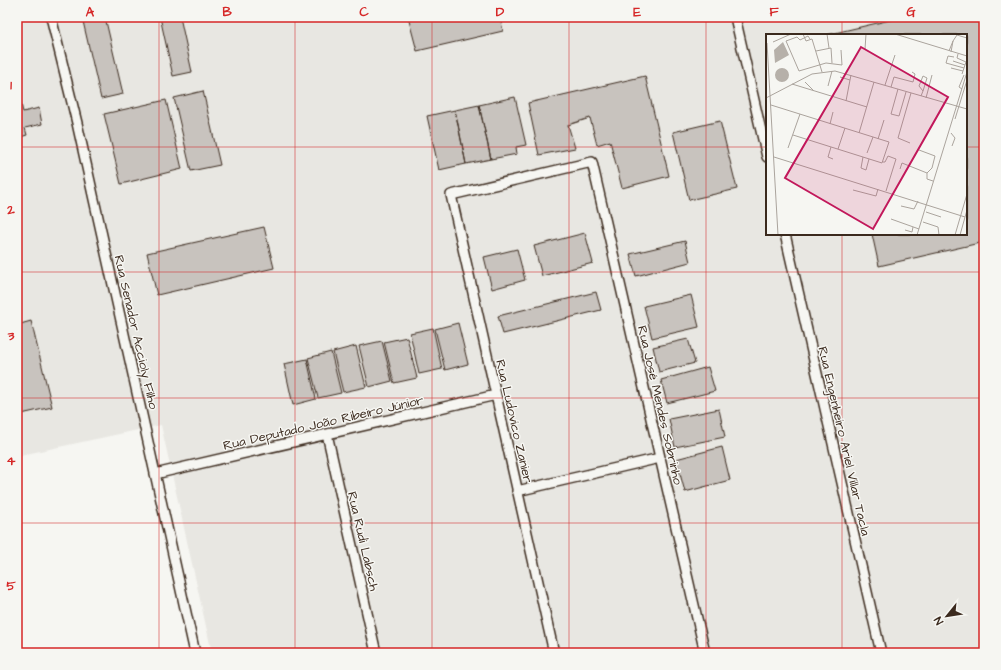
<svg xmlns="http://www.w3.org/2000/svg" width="1001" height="670" font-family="'Architects Daughter',sans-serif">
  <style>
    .built { fill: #e8e7e2; fill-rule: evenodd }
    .building { fill: #c8c3be; stroke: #3b2a1e }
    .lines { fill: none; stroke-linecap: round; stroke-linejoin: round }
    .minor-casing { stroke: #3b2a1e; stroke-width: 12 }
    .minor { stroke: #f6f6f2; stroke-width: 9 }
    .grid { fill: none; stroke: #d62828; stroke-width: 1; stroke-opacity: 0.55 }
    .labels { text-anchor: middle; stroke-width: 3; stroke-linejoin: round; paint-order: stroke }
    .street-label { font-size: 13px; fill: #3b2a1e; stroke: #f6f6f2 }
    .inset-road { fill: none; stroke: #aba49d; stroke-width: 1 }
    .view { fill: #c2185b; fill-opacity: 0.15; stroke: #c2185b; stroke-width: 2 }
    .inset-edge { fill: none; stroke: #3b2a1e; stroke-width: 2 }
    .neatline { fill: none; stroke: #d62828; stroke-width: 1.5 }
    .grid-label { font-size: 13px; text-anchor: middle; font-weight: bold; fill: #d62828 }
  </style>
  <rect width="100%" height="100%" fill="#f6f6f2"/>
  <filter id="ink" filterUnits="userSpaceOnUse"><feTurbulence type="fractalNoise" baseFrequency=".025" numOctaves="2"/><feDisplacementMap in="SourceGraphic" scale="8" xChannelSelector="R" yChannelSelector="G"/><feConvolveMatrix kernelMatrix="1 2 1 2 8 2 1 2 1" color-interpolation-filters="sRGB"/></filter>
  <g filter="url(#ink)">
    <path class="built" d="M17 17H984V653H212L161 425 17 456ZM767 35H966V234H767Z"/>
    <path class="building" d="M82 17H105L123 94 101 99Z
      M160 17H180L192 72 173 76Z
      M408 17H500L503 31 417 51Z
      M903 17H984V242L879 266 872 234H966V35H826Z
      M645 76 669 176 622 188 610 141 597 145 590 118 568 125 575 148 539 155 528 103Z
      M17 87 23 112 39 108 42 124 25 128 27 135 17 138Z
      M203 91 220 165 191 171 174 98Z
      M515 97 526 145 516 147 517 154 491 159 479 105Z
      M166 100 182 169 121 184 104 114Z
      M479 105 491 159 466 164 455 110Z
      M455 110 466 164 439 170 427 116Z
      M720 121 737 189 689 200 673 132Z
      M264 227 274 268 157 295 147 253Z
      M585 233 593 263 542 276 534 246Z
      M685 241 690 262 636 276 630 254Z
      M517 249 525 280 492 289 484 257Z
      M596 292 601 310 503 334 498 316Z
      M691 295 699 327 652 338 644 306Z
      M31 321 52 407 17 415V325Z
      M458 323 468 364 445 370 435 329Z
      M433 328 442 369 419 374 410 333Z
      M407 337 417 378 394 383 384 342Z
      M688 339 695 363 659 372 653 347Z
      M382 341 392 381 369 387 359 346Z
      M356 346 366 387 343 392 333 352Z
      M331 352 341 393 318 398 308 358Z
      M307 359 316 399 293 405 284 364Z
      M708 367 715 391 667 403 661 380Z
      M719 409 725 437 675 447 669 419Z
      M722 447 730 480 685 492 676 459Z"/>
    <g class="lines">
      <defs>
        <path id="minor" d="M51 17 77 123 195 653
          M735 17 767 157
          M785 234 881 653
          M327 434 376 653
          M155 474 496 395
          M517 491 660 458
          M554 653 451 195 592 162 705 653"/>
      </defs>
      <use href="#minor" class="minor-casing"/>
      <use href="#minor" class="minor"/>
    </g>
  </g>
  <path class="grid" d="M159 17V653M295 17V653M432 17V653M569 17V653M706 17V653M842 17V35M17 147H767M966 147H984M842 234V653M17 272H984M17 398H984M17 523H984"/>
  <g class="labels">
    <g class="street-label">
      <text transform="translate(137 332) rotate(77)" y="5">Rua Senador Accioly Filho</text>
      <text transform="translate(661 405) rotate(77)" y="5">Rua José Mendes Sobrinho</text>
      <text transform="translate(515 421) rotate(77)" y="5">Rua Ludovico Zanier</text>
      <text transform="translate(323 422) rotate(-13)" y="5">Rua Deputado João Ribeiro Júnior</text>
      <text transform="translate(845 441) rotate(77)" y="5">Rua Engenheiro Ariel Villar Tacla</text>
      <text transform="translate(364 541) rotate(77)" y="5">Rua Rudi Labsch</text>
    </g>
  </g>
  <g transform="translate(766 34)">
    <rect width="201" height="201" fill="#f6f6f2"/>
    <path d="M17 8 23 21 9 29 8 16ZM9 41a7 7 0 1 1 14 0a7 7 0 1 1-14 0Z" fill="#b6b0a9"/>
    <path class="inset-road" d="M37 0 40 7 46 5 56 38M61 0 63 14M129 0 201 22M44 5 42 2 34 6 31 3 20 7 33 37 60 29 76 31 75 16M187 7 191 1 201 4M7 8 25 0M1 9 12 201M99 15 100 0M50 17 65 14 66 29M183 17 187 7 185 18M192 20 191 24 200 28 196 40M188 23 182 22 180 29 198 34M187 27 199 31M185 34 197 37M74 43 84 46 85 41M39 48 48 57M26 50 101 73M119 51 129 21M62 52 66 37M125 53 128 43 147 48 149 40 146 38M132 55 125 80 133 82 140 58M196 55 193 53 198 41M155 62 157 57 161 44 157 42 153 52 157 57M0 64 46 40 69 37 201 75M160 64 166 41M80 67 84 46M5 71 123 108 116 129 27 101M189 85 201 46M64 90 67 78M93 99 108 48M185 99 189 104 186 112M112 105 118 86M144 109 132 104 145 59M65 113 62 123 67 125M22 114 34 80M72 115 79 94M153 116 169 122 166 134 161 139M101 119 107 103M8 123 199 183M97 123 95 134 100 136 103 125M117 128H119L122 122 130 125 120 157M134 135 136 129 161 139V145L167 147M87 156 110 162 112 155M135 172 148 175 152 167M160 178 175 183M125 185 153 195M157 188 172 193 173 201M139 196 146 198 147 193M151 201 201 38M189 201 201 160M194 201 201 176"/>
    <path class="view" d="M95 13 182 63 107 195 19 144Z"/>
    <rect width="201" height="201" class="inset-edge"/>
  </g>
  <rect width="1001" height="670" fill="none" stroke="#f6f6f2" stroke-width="44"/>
  <g transform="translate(947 616) rotate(240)" stroke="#f6f6f2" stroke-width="3" paint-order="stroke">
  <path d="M0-3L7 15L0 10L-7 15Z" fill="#3b2a1e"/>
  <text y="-6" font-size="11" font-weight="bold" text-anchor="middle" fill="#3b2a1e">N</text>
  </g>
  <rect x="22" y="22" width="957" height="626" class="neatline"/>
  <g class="grid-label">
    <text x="90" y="16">A</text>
    <text x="227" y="16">B</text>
    <text x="364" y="16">C</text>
    <text x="500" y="16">D</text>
    <text x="637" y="16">E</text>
    <text x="774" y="16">F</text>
    <text x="911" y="16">G</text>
    <text x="11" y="89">1</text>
    <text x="11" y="214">2</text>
    <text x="11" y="340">3</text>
    <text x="11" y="465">4</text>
    <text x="11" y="590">5</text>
  </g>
</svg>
